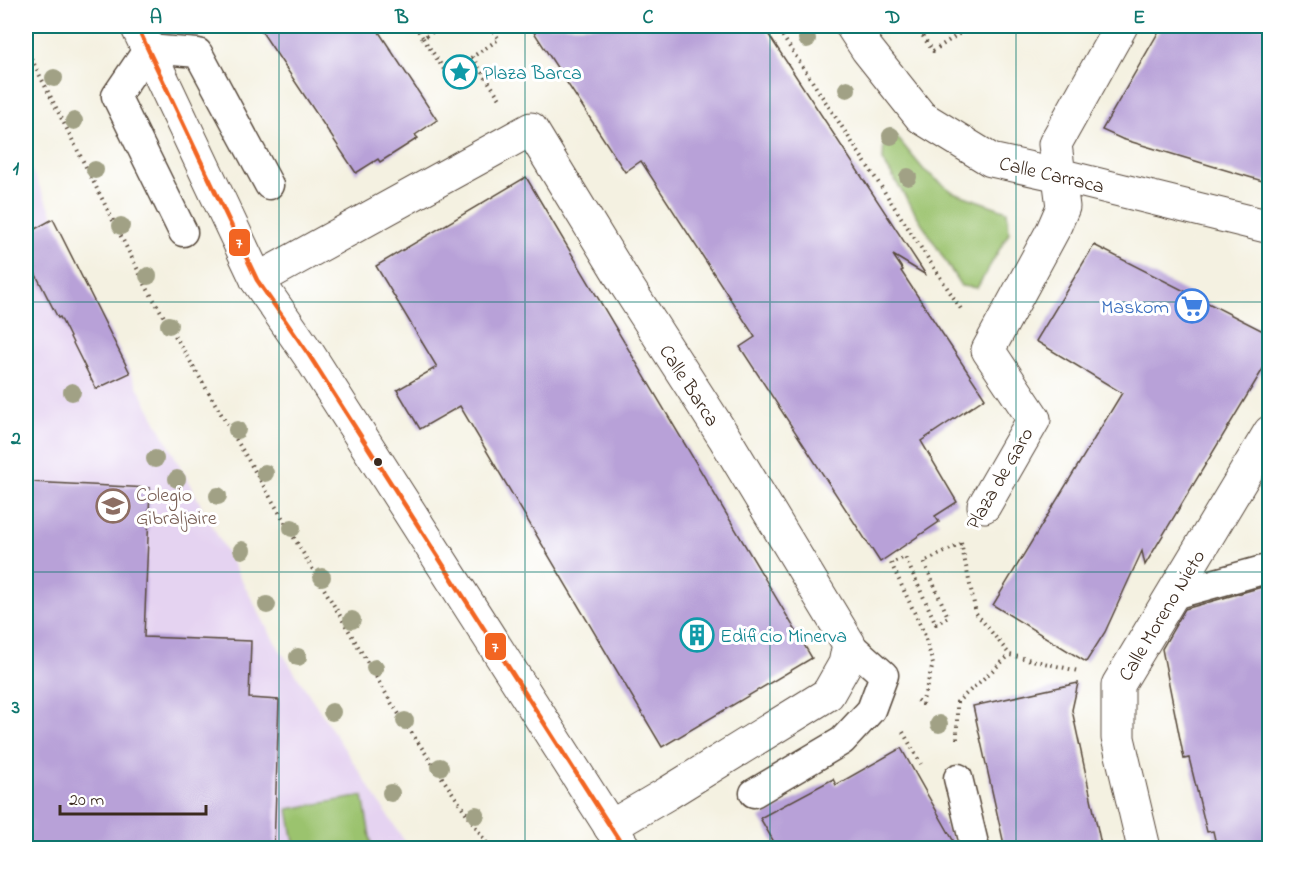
<svg xmlns="http://www.w3.org/2000/svg" width="1295" height="874" font-family="'Indie Flower',sans-serif">
  <style>
    .built { fill: #e5d3f1 }
    .green { fill: #9bc36e; stroke: #6b7646; stroke-width: 1.5 }
    .building { fill: #b8a1d8 }
    .lines { fill: none; stroke-linecap: round; stroke-linejoin: round }
    .service-casing { stroke: #57483b; stroke-width: 31 }
    .minor-casing { stroke: #57483b; stroke-width: 35 }
    .secondary-casing { stroke: #57483b; stroke-width: 35 }
    .path { stroke: #57483b; stroke-width: 4; stroke-dasharray: 1.5 4.5; stroke-linecap: butt }
    .service { stroke: #fff; stroke-width: 28 }
    .minor { stroke: #fff; stroke-width: 33 }
    .secondary { stroke: #fff; stroke-width: 33 }
    .bus-1-casing { stroke: #fff; stroke-width: 9 }
    .bus-1 { stroke: #f26522; stroke-width: 4.5 }
    .tree { fill: #a1a185 }
    .grid { fill: none; stroke: #0f766e; stroke-width: 1.5; stroke-opacity: 0.55 }
    .bus-dot { fill: #3b2a1e; stroke: #fff; stroke-width: 2 }
    .labels { text-anchor: middle; stroke-width: 6; stroke-linejoin: round; paint-order: stroke }
    .culture-label { font-size: 20px; fill: #0d838f; stroke: #fff; text-anchor: start }
    .street-label { font-size: 20px; fill: #3b2a1e; stroke: #fff }
    .shop-label { font-size: 20px; fill: #366cbe; stroke: #fff; text-anchor: end }
    .education-label { font-size: 20px; fill: #785e54; stroke: #fff; text-anchor: start }
    .line-badge { stroke: #fff; stroke-width: 2 }
    .badge-label { font-size: 16px; text-anchor: middle; font-weight: bold; fill: #fff }
    .neatline { fill: none; stroke: #0f766e; stroke-width: 2 }
    .grid-label { font-size: 20px; text-anchor: middle; font-weight: bold; fill: #0f766e }
  </style>
  <rect width="100%" height="100%" fill="#fff"/>
  <filter id="ink" filterUnits="userSpaceOnUse"><feTurbulence type="fractalNoise" baseFrequency=".0167" numOctaves="2"/><feDisplacementMap in="SourceGraphic" scale="12" xChannelSelector="R" yChannelSelector="G"/><feConvolveMatrix kernelMatrix="1 2 1 2 8 2 1 2 1" color-interpolation-filters="sRGB"/></filter>
  <filter id="wash" filterUnits="userSpaceOnUse"><feTurbulence type="fractalNoise" baseFrequency=".008" numOctaves="4" result="noise"/><feDisplacementMap in="SourceGraphic" scale="24" xChannelSelector="R" yChannelSelector="G"/><feGaussianBlur stdDeviation="1.35" result="paint"/><feColorMatrix in="noise" values="0 0 0 0 0 0 0 0 0 0 0 0 0 0 0 0 0 1.4 0 .05"/><feComposite in="paint" operator="in"/></filter>
  <g filter="url(#wash)">
    <rect width="100%" height="100%" fill="#f4f1e1"/>
    <path class="built" d="M26 159 130 373 273 639 409 848H26Z"/>
    <path class="green" d="M891 130 924 170 953 192 1007 211 1009 233 977 288 961 286 883 161 884 139Z
      M363 796 372 848H295L288 809Z"/>
    <g id="blocks">
      <path class="building" d="M258 26H375L437 120 415 135 418 138 396 152 380 162 378 159 356 173Z
        M530 26H763L926 275 893 255 903 270 901 271 985 398 921 441 957 502 935 516 939 522 880 562 740 347 755 337 641 161 625 172Z
        M1162 26H1269V183L1122 139 1102 130Z
        M526 177 812 658 662 747 460 406 420 429 397 390 437 367 376 266Z
        M53 219 130 373 96 389 60 317 58 318 26 255V234Z
        M1094 245 1269 334V359L1145 565 1142 551 1105 632 1086 662 993 605 1122 393 1036 341Z
        M30 482 150 488 144 637 251 641 249 698 279 700 274 849 134 842V849H26V602Z
        M1269 585V849H1217L1213 831 1207 832 1189 758 1184 759 1162 649 1185 609Z
        M1078 683 1072 710 1102 849H1005L973 706Z
        M901 748 958 849H778L760 818 833 779 836 785Z"/>
    </g>
  </g>
  <g filter="url(#ink)">
    <use href="#blocks" fill-opacity="0" stroke="#57483b" stroke-width="1.5"/>
    <g class="lines">
      <defs>
        <path id="service" d="M183 232 116 96 148 49 198 53 269 185
          M1173 595 1270 568
          M958 778 975 848
          M754 793 842 741 871 710 884 675 849 644"/>
        <path id="minor" d="M852 26 867 49 921 117 991 160 1059 175 1270 227
          M257 280 531 129 627 286 724 437 849 644 845 664 828 694 668 793 610 827
          M984 506 1034 419 988 350 1053 230 1063 207 1055 144 1121 26
          M1144 848 1118 738V685L1270 432"/>
        <path id="secondary" d="M137 26 257 280 309 355 624 848"/>
      </defs>
      <use href="#service" class="service-casing"/>
      <use href="#minor" class="minor-casing"/>
      <use href="#secondary" class="secondary-casing"/>
      <path class="path" d="M415 26 423 38 442 26
        M776 26 961 309
        M916 26 933 51 971 26
        M423 38 447 74 499 39 489 26
        M26 48 147 288 392 704 490 848
        M472 57 500 99
        M961 543 976 613 1010 655 1078 671
        M917 700 922 704 933 664 924 633 891 563 905 557 936 624 948 617 924 562 961 544
        M903 732 921 764
        M957 739V702L1010 655"/>
      <use href="#service" class="service"/>
      <use href="#minor" class="minor"/>
      <use href="#secondary" class="secondary"/>
      <defs>
        <path id="bus-1" d="M137 26 257 280 309 355 624 848"/>
      </defs>
      <use href="#bus-1" class="bus-1-casing"/>
      <use href="#bus-1" class="bus-1"/>
    </g>
    <g class="tree">
      <circle cx="807" cy="39" r="9"/>
      <circle cx="54" cy="78" r="9"/>
      <circle cx="847" cy="89" r="9"/>
      <circle cx="74" cy="121" r="9"/>
      <circle cx="891" cy="136" r="9"/>
      <circle cx="95" cy="170" r="9"/>
      <circle cx="908" cy="177" r="9"/>
      <circle cx="121" cy="226" r="9"/>
      <circle cx="148" cy="276" r="9"/>
      <circle cx="169" cy="325" r="9"/>
      <circle cx="72" cy="392" r="9"/>
      <circle cx="237" cy="430" r="9"/>
      <circle cx="155" cy="459" r="9"/>
      <circle cx="265" cy="473" r="9"/>
      <circle cx="177" cy="479" r="9"/>
      <circle cx="218" cy="496" r="9"/>
      <circle cx="292" cy="528" r="9"/>
      <circle cx="242" cy="550" r="9"/>
      <circle cx="322" cy="577" r="9"/>
      <circle cx="267" cy="605" r="9"/>
      <circle cx="352" cy="620" r="9"/>
      <circle cx="298" cy="657" r="9"/>
      <circle cx="375" cy="668" r="9"/>
      <circle cx="332" cy="712" r="9"/>
      <circle cx="405" cy="721" r="9"/>
      <circle cx="939" cy="724" r="9"/>
      <circle cx="440" cy="767" r="9"/>
      <circle cx="391" cy="793" r="9"/>
      <circle cx="476" cy="815" r="9"/>
    </g>
  </g>
  <path class="grid" d="M279 26V848M525 26V848M770 26V848M1016 26V848M26 302H1270M26 572H1270"/>
  <defs>
    <symbol id="sight-ring" viewBox="-11 -11 22 22"><circle r="9.5" fill="#fff" stroke="#0f9aa8" stroke-width="1.5"/><path d="M0-6L1.8-2.2L6-1.7L2.9 1.2L3.7 5.4L0 3.3L-3.7 5.4L-2.9 1.2L-6-1.7L-1.8-2.2Z" fill="#0f9aa8"/></symbol>
    <symbol id="supermarket-ring" viewBox="-11 -11 22 22"><circle r="9.5" fill="#fff" stroke="#3f7fe0" stroke-width="1.5"/><path d="M-6-5.5h2.5l.6 2H6L4.5 2H-2.5L-4.4-4H-6ZM-1.5 3.2a1.3 1.3 0 1 0 .1 0ZM3 3.2a1.3 1.3 0 1 0 .1 0Z" fill="#3f7fe0"/></symbol>
    <symbol id="school-ring" viewBox="-11 -11 22 22"><circle r="9.5" fill="#fff" stroke="#8d6e63" stroke-width="1.5"/><path d="M0-5L7-2L0 1L-7-2ZM-4 1L0 2.5L4 1V4Q0 6-4 4Z" fill="#8d6e63"/></symbol>
    <symbol id="building-ring" viewBox="-11 -11 22 22"><circle r="9.5" fill="#fff" stroke="#0f9aa8" stroke-width="1.5"/><path d="M-4-6H4V6H1V3H-1V6H-4ZM-2.5-4.3h1.7v1.8h-1.7ZM.8-4.3h1.7v1.8H.8ZM-2.5-1h1.7V.8h-1.7ZM.8-1h1.7V.8H.8Z" fill="#0f9aa8"/></symbol>
  </defs>
  <g fill-rule="evenodd">
    <use href="#sight-ring" x="441" y="53" width="38" height="38"/>
    <use href="#supermarket-ring" x="1173" y="287" width="38" height="38"/>
    <use href="#school-ring" x="94" y="487" width="38" height="38"/>
    <use href="#building-ring" x="678" y="616" width="38" height="38"/>
  </g>
  <circle class="bus-dot" cx="378" cy="462" r="5"/>
  <g class="labels">
    <g class="culture-label">
      <text x="483" y="79">Plaza Barca</text>
      <text x="720" y="642">Edificio Minerva</text>
    </g>
    <g class="street-label">
      <text transform="translate(1052 174) rotate(13)" y="7">Calle Carraca</text>
      <text transform="translate(690 385) rotate(57)" y="7">Calle Barca</text>
      <text transform="translate(999 478) rotate(-60)" y="7">Plaza de Garo</text>
      <text transform="translate(1161 615) rotate(-59)" y="7">Calle Moreno Nieto</text>
    </g>
    <g class="shop-label">
      <text x="1169" y="313">Maskom</text>
    </g>
    <g class="education-label">
      <text x="136" y="501">Colegio<tspan x="136" dy="23">Gibraljaire</tspan></text>
    </g>
  </g>
  <g class="line-badge">
    <rect x="228" y="228" width="23" height="29" rx="6" fill="#f26522"/>
    <rect x="484" y="632" width="23" height="29" rx="6" fill="#f26522"/>
  </g>
  <g class="badge-label">
    <text x="239" y="248">7</text>
    <text x="495" y="652">7</text>
  </g>
  <rect width="1295" height="874" fill="none" stroke="#fff" stroke-width="66"/>
  <path d="M60 805v9h146v-9" fill="none" stroke="#3b2a1e" stroke-width="3"/>
  <text x="69" y="805" font-size="18" fill="#3b2a1e" stroke="#ffffff" stroke-width="4.5" paint-order="stroke">20 m</text>
  <rect x="33" y="33" width="1229" height="808" class="neatline"/>
  <g class="grid-label">
    <text x="156" y="23">A</text>
    <text x="402" y="23">B</text>
    <text x="648" y="23">C</text>
    <text x="893" y="23">D</text>
    <text x="1139" y="23">E</text>
    <text x="16" y="174">1</text>
    <text x="16" y="444">2</text>
    <text x="16" y="713">3</text>
  </g>
</svg>
